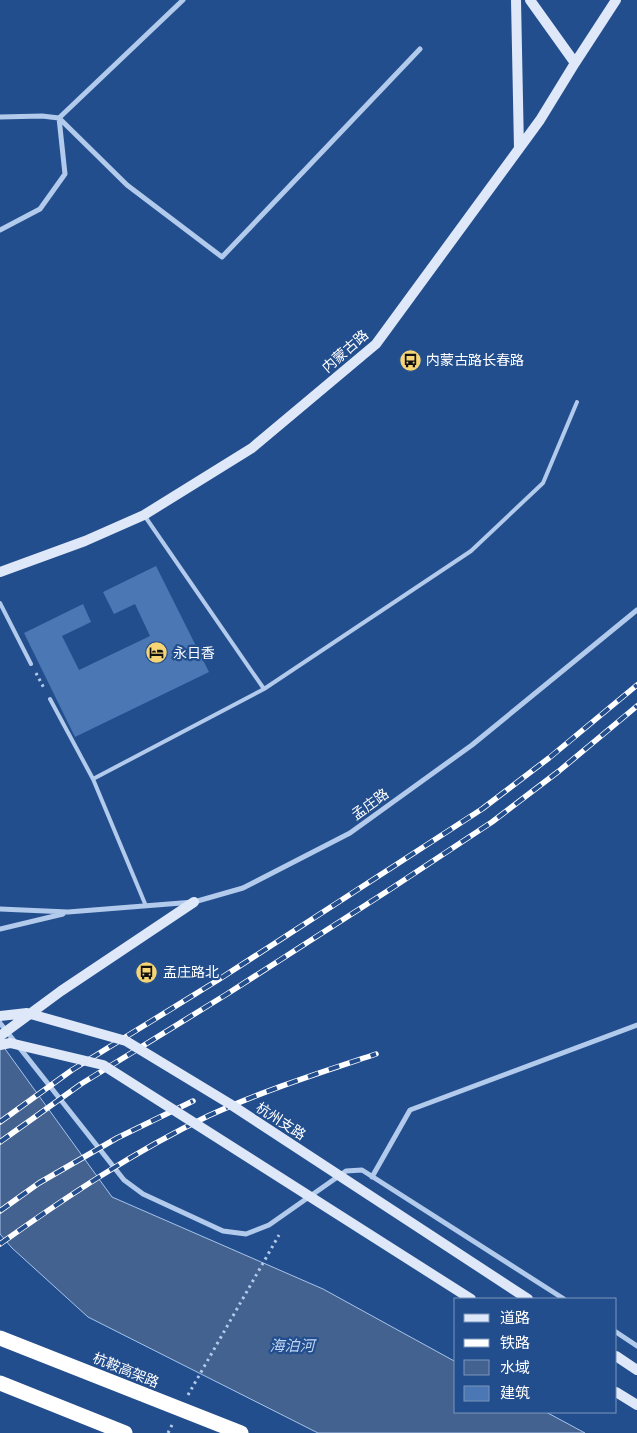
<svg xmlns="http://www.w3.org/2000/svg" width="637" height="1433" font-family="'Noto Sans','Noto Sans SC',sans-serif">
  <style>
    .water { fill: #446290; stroke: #a6c4ec }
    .building { fill: #4b77b4 }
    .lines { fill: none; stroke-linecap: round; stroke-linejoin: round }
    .path { stroke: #b2caeb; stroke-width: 3; stroke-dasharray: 2.5 4; stroke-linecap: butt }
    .lane { stroke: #b2caeb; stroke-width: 4 }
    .street { stroke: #b2caeb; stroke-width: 5 }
    .secondary { stroke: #dee8f9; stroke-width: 10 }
    .highway { stroke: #fff; stroke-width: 15 }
    .rail-casing { stroke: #fff; stroke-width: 5.5 }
    .rail { stroke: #234e8d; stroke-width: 4; stroke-dasharray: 11; stroke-linecap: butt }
    .secondary-bridge { stroke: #dee8f9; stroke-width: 10 }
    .highway-bridge { stroke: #fff; stroke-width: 15 }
    .labels { text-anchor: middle; stroke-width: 4.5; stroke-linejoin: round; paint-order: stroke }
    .street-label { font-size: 14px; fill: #fff; stroke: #234e8d }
    .poi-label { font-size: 14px; fill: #fff; stroke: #234e8d; text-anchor: start }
    .water-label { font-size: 15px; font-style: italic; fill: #bed4f2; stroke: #234e8d }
  </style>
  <rect width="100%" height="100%" fill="#234e8d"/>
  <path class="water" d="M0 1042 112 1197 323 1289 456 1362V1412H546L585 1433H318L88 1317 12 1248 0 1234Z"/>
  <path class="building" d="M156 566 209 672 75 737 24 633 83 604 91 622 62 636 79 670 150 636 135 604 114 614 103 592Z"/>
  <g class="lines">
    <path class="path" d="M36 673 45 690
      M188 1395 279 1235
      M168 1433 172 1425"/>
    <path class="lane" d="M144 515 264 689 471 551 543 483 577 402
      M0 603 31 664
      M50 699 93 779 146 906
      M93 779 264 689"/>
    <path class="street" d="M0 117 42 116 59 118 127 185 222 257 420 49
      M0 230 40 209 65 174 59 118 183 0
      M0 909 68 912 194 902 243 888 350 833 472 745 637 610
      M0 929 63 914
      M0 1023 124 1180 143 1194 223 1231 246 1234 269 1225 346 1171 362 1170 564 1299
      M372 1177 410 1110 637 1025
      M616 1332 637 1346"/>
    <path class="secondary" d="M516 0 519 149
      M530 0 575 63
      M0 572 85 541 144 515 252 448 376 344 540 120 575 63 616 0
      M616 1356 637 1370
      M616 1392 637 1405"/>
    <path class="highway" d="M0 1383 125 1433"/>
    <defs>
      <path id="rail" d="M0 1122 72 1070 218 980 482 809 549 758 637 685
        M0 1142 81 1084 227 994 389 890 492 822 559 771 637 706
        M0 1211 39 1183 117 1138 193 1101
        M0 1244C66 1197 135 1151 208 1116 262 1091 319 1073 376 1054"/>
    </defs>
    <use href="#rail" class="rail-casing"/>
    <use href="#rail" class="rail"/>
    <path class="secondary-bridge" d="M0 1016 27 1013 126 1041 230 1104 528 1299
      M0 1036 61 991 194 902
      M0 1045 10 1043 103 1065 471 1299"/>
    <path class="highway-bridge" d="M0 1338 241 1433"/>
  </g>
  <defs>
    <symbol id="bus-disc" viewBox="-11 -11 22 22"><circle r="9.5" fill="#f6d575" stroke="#234e8d"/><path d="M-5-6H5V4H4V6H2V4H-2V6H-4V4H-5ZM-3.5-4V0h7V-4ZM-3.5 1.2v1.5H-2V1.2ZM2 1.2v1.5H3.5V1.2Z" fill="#111"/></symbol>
    <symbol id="hotel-disc" viewBox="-11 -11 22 22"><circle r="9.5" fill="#f6d575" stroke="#234e8d"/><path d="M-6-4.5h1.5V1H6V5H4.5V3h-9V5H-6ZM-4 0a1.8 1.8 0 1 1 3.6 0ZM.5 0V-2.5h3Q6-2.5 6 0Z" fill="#111"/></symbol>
  </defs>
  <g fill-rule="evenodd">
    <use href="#bus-disc" x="398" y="348" width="25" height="25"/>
    <use href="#hotel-disc" x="144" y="640" width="25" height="25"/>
    <use href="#bus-disc" x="134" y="960" width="25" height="25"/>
  </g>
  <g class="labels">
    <g class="street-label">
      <text transform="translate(345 351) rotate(-41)" y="5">内蒙古路</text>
      <text transform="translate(370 804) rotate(-36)" y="5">孟庄路</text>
      <text transform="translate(281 1121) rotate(33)" y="5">杭州支路</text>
      <text transform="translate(126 1370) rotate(22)" y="5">杭鞍高架路</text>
    </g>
    <g class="poi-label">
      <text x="426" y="365">内蒙古路长春路</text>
      <text x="173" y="658">永日香</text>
      <text x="163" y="977">孟庄路北</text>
    </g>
    <g class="water-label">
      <text x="292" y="1351">海泊河</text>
    </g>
  </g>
  <rect x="454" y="1298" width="162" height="115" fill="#234e8d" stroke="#7b95bb"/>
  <rect x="464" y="1314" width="25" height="8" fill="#dee8f9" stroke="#7b95bb"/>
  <text x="500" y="1323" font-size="15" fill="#ffffff">道路</text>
  <rect x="464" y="1339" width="25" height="8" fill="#ffffff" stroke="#7b95bb"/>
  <text x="500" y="1348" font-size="15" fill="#ffffff">铁路</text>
  <rect x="464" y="1360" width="25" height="15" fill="#446290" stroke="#7b95bb"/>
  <text x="500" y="1373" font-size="15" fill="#ffffff">水域</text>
  <rect x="464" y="1386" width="25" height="15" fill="#4b77b4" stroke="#7b95bb"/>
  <text x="500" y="1398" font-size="15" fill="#ffffff">建筑</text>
</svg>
